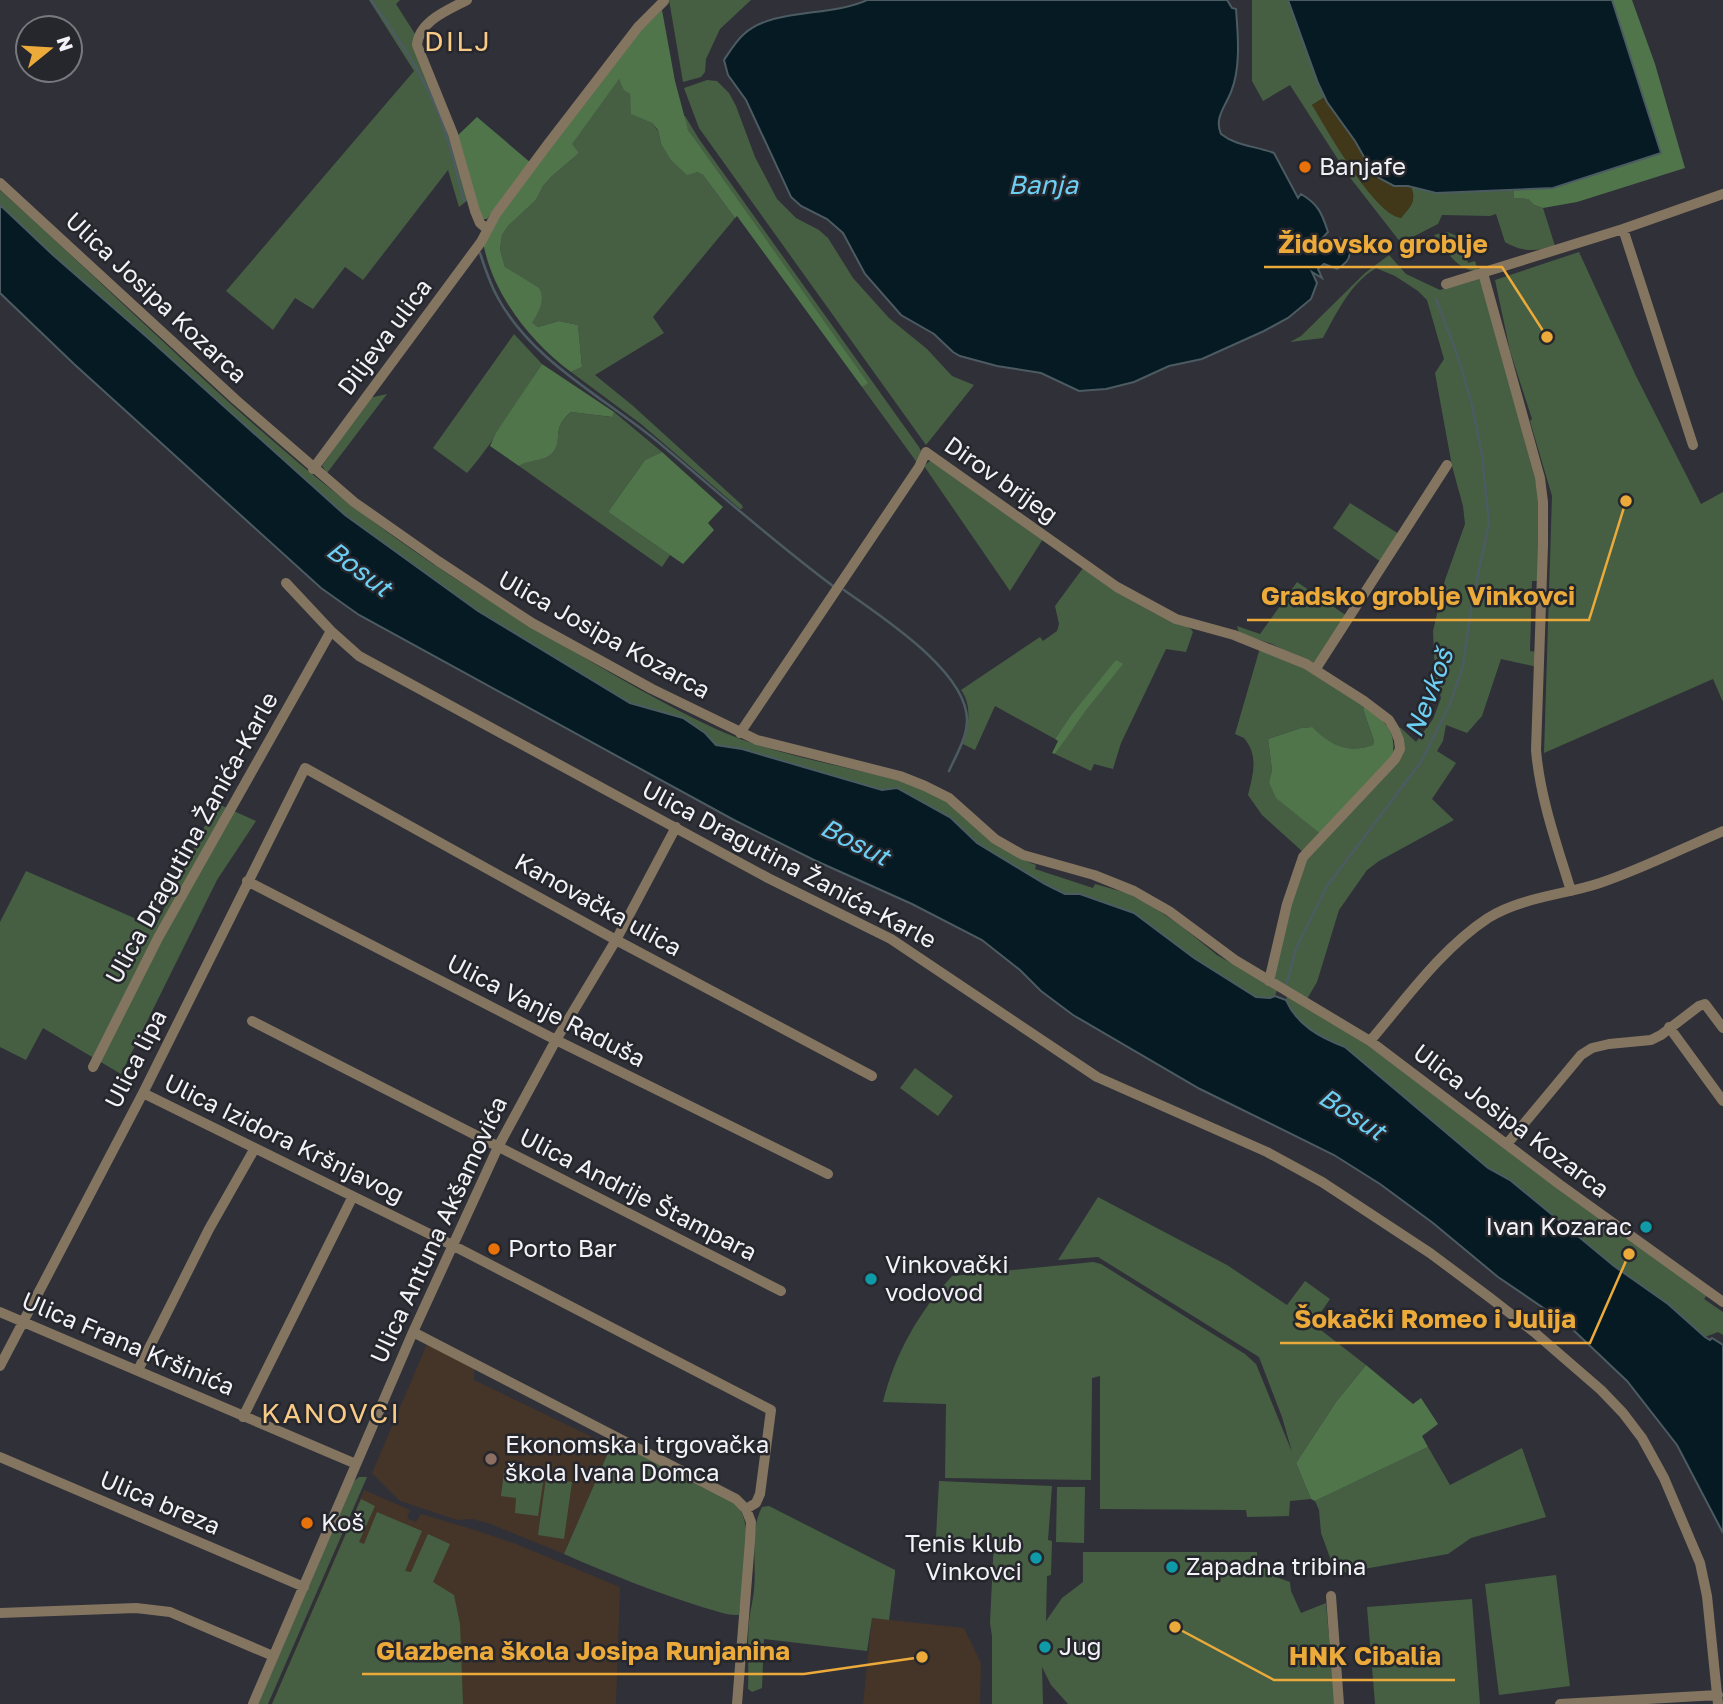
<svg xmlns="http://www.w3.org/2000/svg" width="1723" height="1704" font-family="'Golos Text',sans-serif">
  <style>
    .education { fill: #443528 }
    .green { fill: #465f43 }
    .forest { fill: #50754b }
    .sand { fill: #403818 }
    .water { fill: #051a22; stroke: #4c5b62; stroke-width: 2 }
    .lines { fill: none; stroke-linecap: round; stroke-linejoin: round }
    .stream { stroke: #4c5b62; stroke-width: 2.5 }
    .minor { stroke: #847561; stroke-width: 10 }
    .food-dot { fill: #e8710a; stroke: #26262d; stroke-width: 2.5 }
    .culture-dot { fill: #0f9aa8; stroke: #26262d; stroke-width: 2.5 }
    .education-dot { fill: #8d6e63; stroke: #26262d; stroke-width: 2.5 }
    .labels { text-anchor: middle; stroke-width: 5; stroke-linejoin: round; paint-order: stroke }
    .poi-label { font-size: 24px; fill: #f2f2f7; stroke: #26262d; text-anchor: start }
    .street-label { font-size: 24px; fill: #f2f2f7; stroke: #26262d }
    .water-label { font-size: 26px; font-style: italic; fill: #6ccff4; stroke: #26262d }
    .quarter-label { font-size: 28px; letter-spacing: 2px; fill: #f8ca86; stroke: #26262d }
    .leader { fill: none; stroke: #ebaa39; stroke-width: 2.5 }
    .callout-dot { fill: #ebaa39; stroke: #26262d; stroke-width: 2.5 }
    .callout-label { font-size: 26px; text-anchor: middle; font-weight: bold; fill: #ebaa39; stroke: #26262d; stroke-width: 5; stroke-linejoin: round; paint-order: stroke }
  </style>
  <rect width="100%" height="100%" fill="#303038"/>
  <path class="education" d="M427 1344 474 1368V1380L611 1446 564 1554 488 1523 472 1519 457 1520 400 1501 372 1473Z
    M364 1490 410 1510 407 1518 416 1522 421 1514 475 1530 516 1544 620 1587 616 1704H272Z
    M872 1618 964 1628 981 1663 980 1704H863Z"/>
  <path class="green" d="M369 0H400L396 4 415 34 469 199 459 207 448 170 363 280 345 267 313 309 295 298 273 330 226 291 414 71Z
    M669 0H751L720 29 706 59 705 72 701 77 683 82Z
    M1252 0H1288L1325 97 1312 105 1401 218C1410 207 1417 201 1411 187L1436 193 1514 189V198L1528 199 1534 205 1543 208 1555 246C1535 251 1524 253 1505 242L1496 214 1490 216 1442 215 1438 224 1401 243 1348 175 1290 85 1263 101 1252 81Z
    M618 78 630 94 632 114 652 123 658 131 661 144 670 159 703 175 735 218 653 317 664 333 595 375 632 405 742 505 743 508 740 509 641 424 571 372 582 367 578 325 559 321 538 327 531 323 517 275 505 267 500 249 502 235 508 226 536 200 543 186 551 177 579 153 571 144Z
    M707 80 717 81 729 93 736 106 755 157 777 199 796 218 819 230 828 238 853 278 889 318 927 349 952 376 974 385 926 445 699 128 684 88Z
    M683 116H685L699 139 919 447 921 451 918 464 862 387 867 382 703 153 688 130Z
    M0 190C106 285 207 388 317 478 394 541 476 594 561 644 612 674 663 704 716 729 760 749 808 759 855 770 877 775 901 779 922 788 965 807 987 847 1036 865L1035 869 1093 888 1095 884 1127 893 1150 905 1180 925 1217 955 1277 990 1275 996 1270 999 1256 997 1194 958 1080 894H1065L1008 863 977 843 951 818 897 788 883 790 742 749 716 745 705 733 683 718 630 703 478 611 345 515 148 338 53 255 0 205Z
    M1447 232 1460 237 1468 263 1475 261 1478 271C1457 271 1447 251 1434 235Z
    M1579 252 1636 376 1701 504 1723 492V702L1713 679 1544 753 1552 496 1532 428 1530 421 1532 419 1510 351 1495 280Z
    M1389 255 1406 274 1440 290 1479 277 1482 279 1540 498 1538 581H1532L1530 651 1537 652V667L1501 659 1482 716 1467 733 1446 725 1443 741 1437 751 1456 763 1432 799 1454 820 1379 861 1367 870 1339 910 1317 982 1307 999 1273 978 1297 880 1307 856 1400 757 1398 728H1401L1416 742 1433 719 1441 698 1435 676 1433 631 1445 580 1465 524 1463 506 1452 466 1435 373 1444 359 1427 300 1418 291 1395 276 1376 268C1350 284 1337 312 1323 338L1290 342 1301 336 1365 273Z
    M514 334 542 364C517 401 496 440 467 473L433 448Z
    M387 394 327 473 322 466 369 398Z
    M571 412 611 417 614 412 662 452 645 460 608 512 670 555 662 567 519 466C529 459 547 462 554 451 563 436 551 430 571 412Z
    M930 461 934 462 1043 539 1010 591 924 466Z
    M1350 503 1399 534 1381 562 1333 528Z
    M1083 568 1191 629 1193 632 1186 652 1166 649 1121 743 1113 769 1094 764 1091 771 1055 754 1117 660 1071 715 1055 739 995 706 975 750 963 744C968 727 973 706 961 690L1040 637 1043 641 1057 631 1059 624 1055 606Z
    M1297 582 1347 616 1314 666 1272 644 1239 633 1237 626 1260 634Z
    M1260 648 1306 668 1365 706 1363 709 1374 741 1373 745C1348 754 1330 745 1311 727L1301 728 1268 739 1272 770 1269 782 1321 834 1303 852 1262 815 1248 795C1253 775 1259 756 1244 738L1235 734Z
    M216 803 256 821 217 880 121 1074 43 1028 26 1060 0 1047V922L26 871 155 927Z
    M1287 996 1348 1031 1707 1295 1704 1299 1723 1312V1335L1718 1332 1705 1337 1668 1304 1614 1266 1510 1180 1488 1168 1345 1047C1319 1037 1297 1025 1286 1000Z
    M915 1068 953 1096 938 1116 900 1088Z
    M1098 1197 1227 1265 1287 1305 1305 1281 1330 1299 1313 1324 1366 1365 1336 1402 1296 1463 1311 1499 1290 1501 1289 1516 1247 1517 1246 1510 1100 1509V1376L1092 1378 1091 1480 945 1478 946 1404 883 1402C895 1354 918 1313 952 1276L1093 1262 1101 1264 1245 1354 1256 1364 1292 1452 1282 1417 1259 1357 1098 1257 1058 1260Z
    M609 1438 737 1504C756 1529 742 1585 739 1615 727 1616 714 1610 702 1607 655 1592 609 1574 564 1554L611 1446 606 1443Z
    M1428 1447 1450 1485 1522 1448 1546 1517 1471 1538 1448 1554 1336 1574 1321 1533 1319 1510 1315 1501Z
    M504 1471 544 1476 538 1516 515 1513 516 1498 501 1496Z
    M359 1477H367L268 1704H258L354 1481Z
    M546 1478 572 1482 564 1539 538 1535Z
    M939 1481 1052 1486 1048 1540 1052 1541 1051 1575 1047 1576 1046 1621 1062 1598 1083 1582V1552H1257V1563H1261V1568H1273V1576L1290 1582 1291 1591 1301 1613 1326 1603 1335 1704H1068L1051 1685 1042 1667 1043 1704H992V1636L990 1623 994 1539 936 1538Z
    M1057 1487H1085L1084 1543 1056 1542Z
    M361 1499 375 1506 359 1542 364 1544 377 1512 422 1531 405 1571 411 1572 428 1534 450 1544 433 1582 454 1595 460 1624 463 1704H272Z
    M769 1506 895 1570V1573L889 1620 872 1618 867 1651 764 1639 762 1688 752 1692 748 1689C749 1667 747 1644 749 1622 750 1611 753 1600 754 1590 757 1563 749 1532 762 1507Z
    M1556 1575 1570 1686 1499 1695 1485 1584Z
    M1472 1599 1480 1704H1375L1367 1607Z"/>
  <path class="forest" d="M1612 0H1632L1655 64 1685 168 1577 202 1543 208 1534 205 1528 199 1514 198V189L1553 188 1661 153Z
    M662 10 675 81 688 130 868 383 862 387 737 216 735 218 703 175 697 172 687 175 670 159 661 144 658 130 652 123 631 114 630 94 624 90 619 79 572 144 579 153 551 177 543 186 536 200 508 226 502 235 500 249 505 267 539 288C546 301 538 312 532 323L538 327 559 321 578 325 582 367 571 372C530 342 492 293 483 242L487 234 625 46Z
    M477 117 531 163 487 219H482L456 137Z
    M542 364 614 412 612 417 571 412C551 429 563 437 554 451 547 462 530 459 519 466L490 446 496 433Z
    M662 452 723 507 708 523 714 530 683 564 608 512 645 460Z
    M1116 660 1123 664 1086 710 1055 754 1052 753 1058 741 1055 739 1071 715Z
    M1365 706C1386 722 1399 733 1391 761L1321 834 1276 798 1269 782 1272 770 1268 739 1301 728 1312 727C1330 745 1348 754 1373 745L1374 741 1363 709Z
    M1366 1365 1413 1404 1421 1398 1438 1424 1422 1436 1428 1447 1315 1501 1311 1499 1296 1463 1336 1402Z"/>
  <path class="sand" d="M1325 97 1379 178 1394 186 1411 187C1417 202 1410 207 1401 218 1374 215 1326 128 1312 105Z"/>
  <path class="water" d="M867 0H1227L1232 8 1236 9C1238 35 1241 68 1231 92 1225 107 1214 118 1221 134 1236 146 1255 146 1274 153L1298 198 1301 194C1318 204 1322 213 1328 232L1313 248 1317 251 1326 241 1339 238C1354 249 1353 260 1337 269L1324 264 1318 269 1322 278 1312 272 1317 283 1311 299 1288 318 1264 331 1202 359 1169 366 1134 382 1106 389 1079 391 1041 373 997 366 960 356 953 352 934 334 901 315 865 274 843 233 827 219 801 206 791 197 746 100 728 75 724 60C730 51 736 41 744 34 772 8 831 17 867 0Z
    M1288 0H1612L1661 153 1553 188 1436 193 1408 186H1394L1379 178 1368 164 1355 141 1327 102 1318 83Z
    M0 205 53 255 148 338 345 515 478 611 630 703 683 718 705 733 716 745 742 749 882 790 897 788 951 818 977 843 1045 884 1065 894H1080L1134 913 1194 958 1256 997 1270 998 1275 996 1286 1000C1297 1025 1319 1037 1345 1047L1488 1168 1510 1180 1614 1266 1668 1304 1705 1337 1710 1340 1712 1338 1723 1345V1533L1677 1445 1627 1381 1567 1324 1498 1277 1433 1223 1380 1184 1334 1155 1200 1089 1073 1015 1041 991 1020 970 982 940 912 904 814 860 734 820 359 615 321 588 74 364 0 293Z"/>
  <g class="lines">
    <path class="stream" d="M371 0C395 34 419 68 436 107 448 137 456 169 464 201
      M480 253C485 268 490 284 498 298 533 363 609 400 664 447 720 494 774 542 833 586
      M844 590C880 616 967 671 967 720 967 738 956 755 949 771
      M1286 986 1296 949 1327 886 1421 762 1450 704 1463 666 1472 603 1489 523 1482 455 1472 405 1458 357 1436 299"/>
    <path class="minor" d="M467 0C448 10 419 21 417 45L453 134 475 211 480 223 487 229
      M0 183 236 400 354 502 438 561 532 623 652 689 757 740 900 776 925 786 949 798 995 839 1023 855 1094 875 1134 891 1169 911 1235 960 1370 1041 1559 1184 1723 1302
      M1623 229 1693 445
      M1483 273 1540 478 1543 502V545L1536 750C1540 798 1557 845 1571 891
      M1446 284 1623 229 1723 194
      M313 469 481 242 496 214 548 144 638 27 664 1
      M286 583 331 631 359 656 768 878 891 939 1097 1077 1267 1152 1322 1182 1430 1253 1489 1297 1534 1332 1601 1390 1623 1413 1642 1438 1664 1478 1700 1563 1707 1596 1718 1704
      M1315 670 1447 465
      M740 733 919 467 926 452 1117 587 1176 619 1234 635 1306 664 1364 701 1389 720 1395 730 1399 740 1400 749 1395 759 1303 857 1287 904 1269 981
      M247 881 556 1040 828 1174
      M252 1021 781 1291
      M1669 1027 1723 1101
      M1370 1041C1407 998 1440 950 1488 918 1522 897 1564 895 1600 883 1642 869 1683 848 1723 831
      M93 1067 158 938 331 631
      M143 1093 452 1245 771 1410 760 1494 756 1503 746 1509 736 1499 413 1332
      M1507 1144 1581 1055 1592 1048 1609 1044 1651 1040 1661 1035 1699 1006 1705 1004 1723 1028
      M0 1312 356 1464
      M0 1366 143 1093 305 768 616 940 872 1076
      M138 1370 209 1229 255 1148
      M243 1417 352 1198
      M0 1457 304 1587
      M1331 1596 1339 1704
      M0 1613 136 1608 170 1612 273 1656
      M253 1704 413 1332 498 1147 556 1040 616 940 676 827
      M737 1704 750 1541 751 1522 746 1509
      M1560 1704 1718 1695"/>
  </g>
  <g class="food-dot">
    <circle cx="1305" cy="167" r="7"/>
    <circle cx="494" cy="1249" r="7"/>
    <circle cx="307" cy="1523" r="7"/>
  </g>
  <g class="culture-dot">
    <circle cx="1646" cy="1227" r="7"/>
    <circle cx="871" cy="1279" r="7"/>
    <circle cx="1036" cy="1558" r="7"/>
    <circle cx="1172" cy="1567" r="7"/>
    <circle cx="1045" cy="1647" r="7"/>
  </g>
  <circle class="education-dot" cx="491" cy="1459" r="7"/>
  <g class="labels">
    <g class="poi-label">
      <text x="1319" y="175">Banjafe</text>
      <text x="1632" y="1235" text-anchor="end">Ivan Kozarac</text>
      <text x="508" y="1257">Porto Bar</text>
      <text x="885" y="1273">Vinkovački<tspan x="885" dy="28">vodovod</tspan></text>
      <text x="505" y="1453">Ekonomska i trgovačka<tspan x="505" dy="28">škola Ivana Domca</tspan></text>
      <text x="321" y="1531">Koš</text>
      <text x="1022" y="1552" text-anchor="end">Tenis klub<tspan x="1022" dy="28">Vinkovci</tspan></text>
      <text x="1186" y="1575">Zapadna tribina</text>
      <text x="1059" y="1655">Jug</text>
    </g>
    <g class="street-label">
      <text transform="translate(156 298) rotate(43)" y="8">Ulica Josipa Kozarca</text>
      <text transform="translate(385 337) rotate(-53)" y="8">Diljeva ulica</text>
      <text transform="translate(1001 480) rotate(35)" y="8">Dirov brijeg</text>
      <text transform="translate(604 635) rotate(29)" y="8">Ulica Josipa Kozarca</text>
      <text transform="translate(192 838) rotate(-61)" y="8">Ulica Dragutina Žanića-Karle</text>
      <text transform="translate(789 865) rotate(28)" y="8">Ulica Dragutina Žanića-Karle</text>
      <text transform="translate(598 905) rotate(29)" y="8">Kanovačka ulica</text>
      <text transform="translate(546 1011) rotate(27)" y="8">Ulica Vanje Raduša</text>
      <text transform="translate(136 1059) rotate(-63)" y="8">Ulica lipa</text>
      <text transform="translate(1511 1121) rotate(37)" y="8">Ulica Josipa Kozarca</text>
      <text transform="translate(284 1139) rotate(26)" y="8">Ulica Izidora Kršnjavog</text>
      <text transform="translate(638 1195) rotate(27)" y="8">Ulica Andrije Štampara</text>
      <text transform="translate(439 1230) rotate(-65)" y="8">Ulica Antuna Akšamovića</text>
      <text transform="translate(128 1344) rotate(23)" y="8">Ulica Frana Kršinića</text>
      <text transform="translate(160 1503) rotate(23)" y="8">Ulica breza</text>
    </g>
    <g class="water-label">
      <text x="1043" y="194">Banja</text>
      <text transform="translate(359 569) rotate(37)" y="9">Bosut</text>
      <text transform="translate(1429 693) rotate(-69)" y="9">Nevkoš</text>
      <text transform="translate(855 842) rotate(27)" y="9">Bosut</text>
      <text transform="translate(1352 1114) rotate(33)" y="9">Bosut</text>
    </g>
    <g class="quarter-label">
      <text x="458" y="51">DILJ</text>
      <text x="331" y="1423">KANOVCI</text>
    </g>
  </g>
  <path class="leader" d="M1547 337L1502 267H1264M1626 501L1589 620H1247M1629 1254L1590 1343H1280M922 1657L804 1674H362M1175 1627L1274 1680H1455"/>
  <g class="callout-dot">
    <circle cx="1547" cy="337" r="7"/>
    <circle cx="1626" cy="501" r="7"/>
    <circle cx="1629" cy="1254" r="7"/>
    <circle cx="922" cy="1657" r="7"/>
    <circle cx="1175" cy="1627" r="7"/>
  </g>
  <g class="callout-label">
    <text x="1383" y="253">Židovsko groblje</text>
    <text x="1418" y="605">Gradsko groblje Vinkovci</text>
    <text x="1435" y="1328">Šokački Romeo i Julija</text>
    <text x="583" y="1660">Glazbena škola Josipa Runjanina</text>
    <text x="1365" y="1665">HNK Cibalia</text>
  </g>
  <g transform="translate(49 49) rotate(72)"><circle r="33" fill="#26262d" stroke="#78787e" stroke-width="2"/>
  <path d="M0-5L12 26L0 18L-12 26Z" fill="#ebaa39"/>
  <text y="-10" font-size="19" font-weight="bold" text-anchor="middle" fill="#f2f2f7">N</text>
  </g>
</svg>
